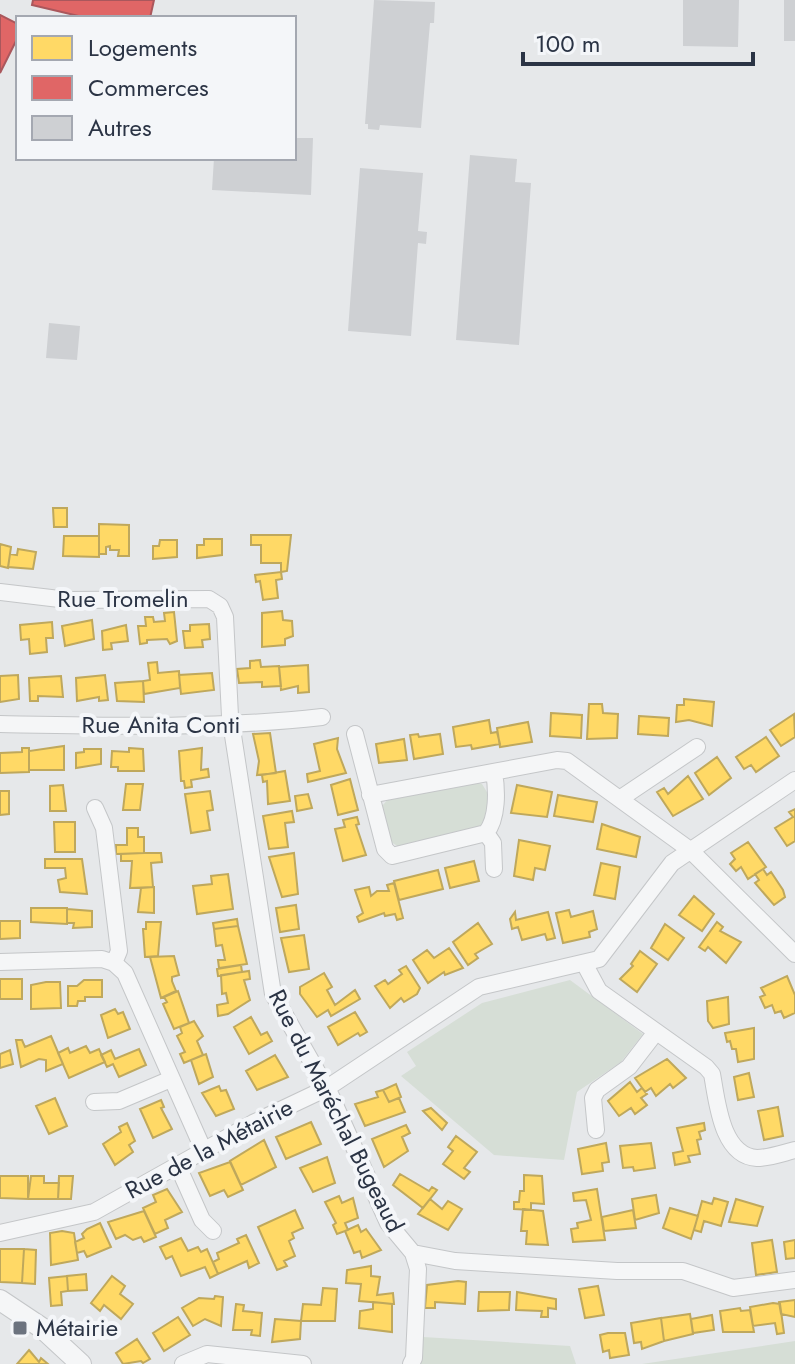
<svg xmlns="http://www.w3.org/2000/svg" width="795" height="1364" font-family="Jost,sans-serif">
  <style>
    .green { fill: #d6ded6 }
    .homes { fill: #ffd966; stroke: #bfa85c; stroke-width: 2 }
    .shops { fill: #e06666; stroke: #aa575c; stroke-width: 2 }
    .building { fill: #ced0d3 }
    .lines { fill: none; stroke-linecap: round; stroke-linejoin: round }
    .minor-casing { stroke: #c4c6c8; stroke-width: 18 }
    .tertiary-casing { stroke: #c4c6c8; stroke-width: 22 }
    .minor { stroke: #f5f6f7; stroke-width: 16 }
    .tertiary { stroke: #f5f6f7; stroke-width: 20 }
    .poi-dot { fill: #6c737f; stroke: #f4f6f9; stroke-width: 3 }
    .labels { text-anchor: middle; stroke-width: 8; stroke-linejoin: round; paint-order: stroke }
    .street-label { font-size: 24px; fill: #2b3445; stroke: #f4f6f9 }
    .poi-label { font-size: 24px; fill: #2b3445; stroke: #f4f6f9; text-anchor: start }
  </style>
  <rect width="100%" height="100%" fill="#e6e8ea"/>
  <path class="green" d="M471 782 482 784 490 797 485 822 480 826 399 847 391 842 382 806 390 797Z
    M570 980 643 1034 621 1062 577 1092 564 1160 494 1155 401 1076 416 1066 407 1052 482 1003Z
    M423 1337 570 1346 576 1364H421Z
    M795 1341V1364H642Z"/>
  <path class="homes" d="M53 508H67V527H54Z
    M99 524 129 525V556H118L119 550H110V546L106 547V554H99Z
    M251 535H291L287 571 281 572V563H261V545H251Z
    M64 536H99V557L63 556Z
    M204 539H222V555L197 558V545H204Z
    M160 540H177V557L153 559V546H159Z
    M0 544 11 547 8 568 0 566Z
    M18 549 36 552 33 569 8 567 10 554 17 555Z
    M281 572 282 579 276 580 278 598 263 600 260 581 256 582 255 575Z
    M282 611 283 620 292 621 293 636 285 639V645L262 647V613Z
    M174 612 177 641 170 644 167 639 147 640V643L140 644 138 626H146L145 617H153L154 622 165 621 164 613Z
    M92 620 94 639 65 646 62 626Z
    M52 622 53 638H46L47 652 30 654 29 639 21 640 20 625Z
    M209 624 210 639 202 640 203 647 185 648 183 631H190V625Z
    M126 625 128 641 111 643 112 649 103 650 102 631Z
    M260 660 261 667 279 666 281 686 262 687V682L239 683 237 669 250 668V661Z
    M157 662 158 673 179 671 180 688 144 694 143 681 150 680 148 663Z
    M308 665 309 692 298 693V686L281 690 279 667Z
    M212 673 214 690 181 694 179 675Z
    M18 675 19 699 0 702V676Z
    M105 675 108 700 99 701V697L77 701 76 678Z
    M61 676 63 697 38 696V701H30L29 678Z
    M143 681 144 702 117 701 115 683Z
    M684 699 714 702 712 726 689 720 676 722 677 705H684Z
    M589 704H602L603 713 618 714 617 738 587 739Z
    M551 713 582 715 581 738 550 736Z
    M794 714 795 737 781 746 770 730Z
    M639 716 669 718 668 736 638 734Z
    M489 720 491 733 497 732 500 744 472 749 471 745 456 747 453 727Z
    M528 722 532 742 500 747 497 728Z
    M270 733 276 773 257 775 259 761 253 734Z
    M418 734 419 737 440 734 443 754 414 759 410 735Z
    M766 737 779 756 756 772 751 765 744 769 736 757Z
    M338 738 337 749 346 773 308 782 307 774 320 771 314 744Z
    M404 739 407 760 379 763 376 744Z
    M64 746V770H29V751Z
    M22 748H29V772L0 773V753L22 752Z
    M129 748 143 749 144 771H118V767H111L112 751 129 752Z
    M202 748 201 770 208 769 209 777 191 780 192 787 185 788 184 781H181L179 751Z
    M84 749H101V764L76 768V753L84 752Z
    M717 757 731 778 709 795 695 773Z
    M285 771 290 801 268 804 267 781 263 782 262 775Z
    M688 776 703 799 673 816 657 792 664 788 668 794Z
    M350 779 358 810 338 815 331 785Z
    M126 784H143L140 810H123Z
    M63 785 66 811H50V786Z
    M517 785 552 792 547 817 511 813Z
    M0 791H9V814L0 815Z
    M210 791 213 810 207 811 210 830 191 833 185 794Z
    M308 794 312 808 297 811 295 796Z
    M558 795 597 802 593 822 554 816Z
    M795 809V841L787 846 775 828 793 817 789 812Z
    M292 811 294 822 285 823 288 847 269 849 263 816Z
    M357 817 359 824 356 825 366 855 343 861 335 829 345 827 343 820Z
    M54 822H75V852H55Z
    M602 824 640 837 636 857 597 849Z
    M127 828H138V837H144V853L116 854V845H127Z
    M519 840 550 846 545 870 535 868 533 880 514 876Z
    M748 842 766 867 748 879 741 867 736 871 730 864 735 859 731 853Z
    M144 853H161L162 862 151 863 153 887 130 888 132 861H121V854Z
    M294 853 298 894 282 897 269 857Z
    M45 859H82L87 894 60 892 58 880 66 878 65 868H45Z
    M474 861 479 881 450 888 445 868Z
    M601 863 620 867 615 899 594 895Z
    M763 869 767 875 771 872 783 890 785 897 774 905 755 883 759 880 755 874Z
    M438 870 443 889 399 900 394 881Z
    M228 874 233 909 197 914 193 886 212 884 211 876Z
    M394 883 403 918 397 920 395 914 385 916 384 913 359 922 357 917 363 913 355 890 369 887 371 896 377 891H389L387 885Z
    M154 887V913L138 912 141 888Z
    M694 896 714 914 702 931 679 915Z
    M296 905 299 929 280 932 276 908Z
    M31 908H67V924L31 922Z
    M67 909 92 911V927L73 928 74 923H67Z
    M569 910 571 917 593 911 597 929 589 932 590 937 563 943 556 913Z
    M515 912 516 920 548 912 555 938 547 940 545 934 522 940 518 927 512 929 510 919Z
    M237 919 238 926 214 929 213 923Z
    M0 921H20V938L0 939Z
    M146 922H161L158 956 145 957 143 929H146Z
    M717 922 723 927 720 931 741 942 726 963 708 947 705 951 699 947Z
    M478 923 492 944 475 954 478 958 468 965 453 942Z
    M665 924 684 938 668 960 651 948Z
    M238 926 247 964 219 968 218 960H225L222 945 216 946 214 929Z
    M304 935 309 969 289 972 281 938Z
    M449 948 463 968 445 975 444 972 428 983 413 960 427 950 434 958Z
    M640 951 657 964 637 992 620 979 633 966 631 964Z
    M174 956 179 975 172 977V981L176 991 161 998 150 957Z
    M241 965 242 972 218 976 217 969Z
    M406 966 420 988 417 994 404 1002 401 998 390 1008 375 986 385 980 388 984 402 974 399 970Z
    M249 971 250 979 244 980 250 1000 228 1014 218 1016 217 1005 228 1003 226 993 222 994 221 975Z
    M324 973 332 987 327 990 335 1005 355 990 360 999 331 1016 328 1010 317 1017 300 994V987Z
    M787 976 795 995V1013L784 1018 781 1011 775 1013 772 1005 765 1008 760 997 765 995 761 988Z
    M0 979H22V999H0Z
    M84 980H102V997H85V1001H78L77 1006H68V986H77Z
    M46 982H60L61 1008 31 1009V985Z
    M178 991 189 1023 174 1029 163 1004 167 1002 164 997Z
    M728 997 729 1024 713 1028 708 1021 707 1001Z
    M115 1009 118 1014 123 1012 130 1029 108 1038 101 1015Z
    M355 1012 367 1032 360 1036 358 1033 338 1045 328 1027Z
    M251 1017 261 1035 267 1032 272 1041 249 1054 234 1027Z
    M194 1021 203 1036 197 1041 203 1055 184 1063 180 1054 185 1052 177 1036 182 1033 180 1027Z
    M754 1028V1059L738 1062 736 1049H732L730 1041 727 1042 725 1033Z
    M51 1036 63 1064 46 1071V1060L39 1059 21 1067 16 1040H22L25 1047Z
    M86 1046 90 1053 99 1049 105 1062 69 1078 58 1053 68 1048 70 1053Z
    M139 1049 146 1065 119 1077 113 1064 107 1067 101 1055 111 1050 115 1059Z
    M10 1050 13 1064 0 1068V1054Z
    M206 1054 213 1077 199 1084 191 1060Z
    M275 1055 288 1077 257 1090 246 1071Z
    M667 1059 686 1078 673 1088 670 1084 656 1096 651 1088 645 1092 635 1078Z
    M749 1073 754 1097 738 1100 734 1077Z
    M630 1082 637 1092 642 1088 647 1094 641 1098 647 1105 635 1114 631 1108 619 1116 608 1101Z
    M396 1084 401 1097 389 1102 383 1090Z
    M219 1086 221 1091 226 1090 234 1109 216 1116 202 1093Z
    M383 1090 389 1102 399 1098 405 1112 365 1126 355 1104 378 1097 376 1092Z
    M55 1098 67 1126 49 1134 36 1106Z
    M161 1100 164 1107 161 1108 172 1129 153 1138 140 1109Z
    M778 1107 783 1136 764 1140 758 1111Z
    M431 1108 447 1123 442 1130 423 1111Z
    M311 1122 321 1144 286 1159 276 1137Z
    M127 1123 135 1141 129 1145 133 1152 115 1165 103 1144 121 1132 119 1127Z
    M704 1123 705 1130 699 1132 701 1139 697 1140 700 1154 688 1156 690 1162 675 1165 673 1153 683 1151 677 1128Z
    M406 1125 410 1133 402 1137 408 1151 384 1167 372 1139Z
    M456 1136 477 1152 464 1168 470 1172 464 1179 443 1164 453 1151 448 1147Z
    M264 1140 276 1167 241 1185 230 1161Z
    M606 1143 609 1162 602 1163 603 1171 582 1174 578 1149Z
    M651 1143 655 1168 634 1171 633 1167 623 1168 620 1146Z
    M327 1157 335 1183 313 1192 300 1168Z
    M230 1162 243 1190 228 1197 224 1190 210 1196 199 1173Z
    M400 1174 429 1191 432 1187 437 1190 423 1208 393 1185Z
    M524 1175 542 1176 544 1204 531 1203V1210L514 1209V1202H519L520 1191H524Z
    M0 1176H28V1199L0 1198Z
    M31 1176H44V1183H59L58 1199H28Z
    M59 1176H73L71 1199H58Z
    M167 1189 182 1212 165 1220 168 1228 155 1234 143 1208 156 1202 153 1195Z
    M597 1189 605 1240 573 1242 571 1229 578 1228 577 1223 591 1220 586 1200 574 1201 573 1193Z
    M656 1195 659 1213 635 1220 632 1199Z
    M339 1196 342 1203 353 1198 358 1218 345 1223 348 1230 337 1234 333 1225 336 1223 325 1202Z
    M714 1198 728 1202 721 1226 704 1221 701 1232 694 1230 702 1201 712 1204Z
    M430 1199 442 1209 448 1201 462 1209 448 1230 418 1214Z
    M736 1199 763 1207 757 1226 729 1222Z
    M670 1208 698 1216 691 1239 663 1228Z
    M523 1209 543 1211 548 1245 526 1244 527 1231H521Z
    M295 1210 303 1228 292 1233 294 1238 289 1241 295 1256 284 1261 287 1266 277 1270 258 1227Z
    M633 1210 636 1228 604 1231 602 1217Z
    M144 1211 156 1237 144 1242 141 1237 133 1240 125 1235 116 1239 108 1222Z
    M100 1223 111 1247 87 1257 84 1251 77 1253 75 1242 84 1238 82 1234 87 1229Z
    M358 1225 361 1232 366 1229 381 1250 362 1258 360 1251 354 1253 345 1231Z
    M62 1231 74 1233 78 1260 51 1265 50 1233Z
    M246 1235 259 1263 249 1268 247 1261 218 1274 213 1262 219 1259 217 1253 239 1243 237 1239Z
    M181 1238 188 1251 198 1247 201 1252 207 1249 218 1274 210 1278 205 1267 181 1276 172 1256 166 1259 160 1247Z
    M772 1240 777 1272 756 1275 752 1243Z
    M795 1240V1258L786 1259 784 1242Z
    M0 1249H24L22 1283 0 1282Z
    M24 1249 36 1250 35 1284 22 1283Z
    M371 1266V1276L380 1277 377 1295 393 1293 394 1304 359 1301 361 1284 346 1283 347 1270Z
    M86 1274 87 1290 68 1291 67 1276Z
    M67 1276 68 1291 61 1292 62 1305 51 1306 49 1278Z
    M112 1276 125 1286 120 1294 133 1304 121 1319 104 1305 100 1311 91 1303Z
    M458 1281 466 1282 465 1304 435 1302V1308H425L427 1285Z
    M598 1286 604 1315 585 1318 579 1289Z
    M323 1288 337 1289 335 1321H301L303 1304 321 1305Z
    M479 1292H510L509 1310 478 1311Z
    M517 1292 556 1299V1309L548 1308V1317H541L542 1311 516 1310Z
    M215 1296 223 1297 221 1326 205 1319 193 1326 182 1308 199 1298 214 1299Z
    M795 1300V1317L781 1314 779 1302Z
    M373 1302 392 1304V1332L359 1328 360 1311 373 1309Z
    M773 1303 780 1304 784 1333 777 1334 775 1323 753 1326 750 1307Z
    M236 1304 244 1305 243 1311 262 1313 260 1336 251 1335 252 1330H233Z
    M740 1308 741 1311 750 1310 754 1332H723L720 1311Z
    M690 1314 693 1334 664 1341 661 1318Z
    M712 1315 714 1330 693 1333 691 1319Z
    M178 1317 190 1335 164 1351 153 1333Z
    M661 1318 664 1341 642 1349 641 1342 634 1343 631 1323Z
    M275 1319 301 1321 300 1339 272 1342Z
    M608 1333H625L629 1355 610 1358 609 1350 603 1352 600 1335Z
    M137 1339 150 1359 143 1363 141 1361 123 1364 116 1353Z
    M29 1350 39 1362 41 1358 48 1364H17Z"/>
  <path class="shops" d="M33 0H154L150 18H87L32 5Z
    M0 15 18 24V37L0 73Z"/>
  <path class="building" d="M374 0 435 2 434 23H430L421 128 380 125 379 130 368 129V124H365Z
    M683 0H739L738 47 683 46Z
    M784 0H795V41H784Z
    M294 138H313L311 195 212 190 214 158H294Z
    M470 155 517 159 515 182 531 183 519 345 456 340Z
    M360 168 423 173 418 231 427 232 426 244 418 243 411 336 348 331Z
    M49 323 80 326 77 360 46 358Z"/>
  <g class="lines">
    <defs>
      <path id="minor" d="M0 592 68 600 209 599 220 606 225 617 230 716 273 994 331 1096 388 1223 413 1253 455 1261 617 1271H683L733 1288 795 1280
        M0 724C108 726 215 729 322 717
        M355 734 385 849 392 856 486 833C498 818 497 790 494 772
        M370 795 557 760 567 761 690 850 795 954
        M621 798 697 747
        M95 808 104 828 119 951 114 963
        M486 833 493 843 494 869
        M0 962 102 959 114 963 125 973 203 1149
        M584 963 599 991 706 1067 712 1074C717 1100 721 1156 757 1158 769 1158 783 1153 795 1150
        M94 1102 119 1101 171 1079
        M596 1130 593 1098 597 1090 629 1067 656 1032
        M177 1164 202 1220 213 1231
        M0 1233 94 1212 253 1123 327 1088 479 987 599 959 672 863 795 780
        M183 1364 207 1354 303 1364
        M411 1364 414 1358 418 1269 413 1253"/>
      <path id="tertiary" d="M0 1300 42 1328 81 1364"/>
    </defs>
    <use href="#minor" class="minor-casing"/>
    <use href="#tertiary" class="tertiary-casing"/>
    <use href="#minor" class="minor"/>
    <use href="#tertiary" class="tertiary"/>
  </g>
  <rect class="poi-dot" x="12" y="1320" width="16" height="16" rx="4"/>
  <g class="labels">
    <g class="street-label">
      <text x="123" y="607">Rue Tromelin</text>
      <text x="161" y="733">Rue Anita Conti</text>
      <text transform="translate(336 1111) rotate(63)" y="8">Rue du Maréchal Bugeaud</text>
      <text transform="translate(209 1149) rotate(-28)" y="8">Rue de la Métairie</text>
    </g>
    <g class="poi-label">
      <text x="36" y="1336">Métairie</text>
    </g>
  </g>
  <rect x="16" y="16" width="280" height="144" fill="#f4f6f9" stroke="#a4a8b1" stroke-width="2"/>
  <rect x="32" y="36" width="40" height="24" fill="#ffd966" stroke="#a4a8b1" stroke-width="2"/>
  <text x="88" y="56" font-size="24" fill="#2b3445">Logements</text>
  <rect x="32" y="76" width="40" height="24" fill="#e06666" stroke="#a4a8b1" stroke-width="2"/>
  <text x="88" y="96" font-size="24" fill="#2b3445">Commerces</text>
  <rect x="32" y="116" width="40" height="24" fill="#ced0d3" stroke="#a4a8b1" stroke-width="2"/>
  <text x="88" y="136" font-size="24" fill="#2b3445">Autres</text>
  <path d="M523 52v12h230v-12" fill="none" stroke="#2b3445" stroke-width="4"/>
  <text x="535" y="52" font-size="24" fill="#2b3445" stroke="#f4f6f9" stroke-width="6" paint-order="stroke">100 m</text>
</svg>
